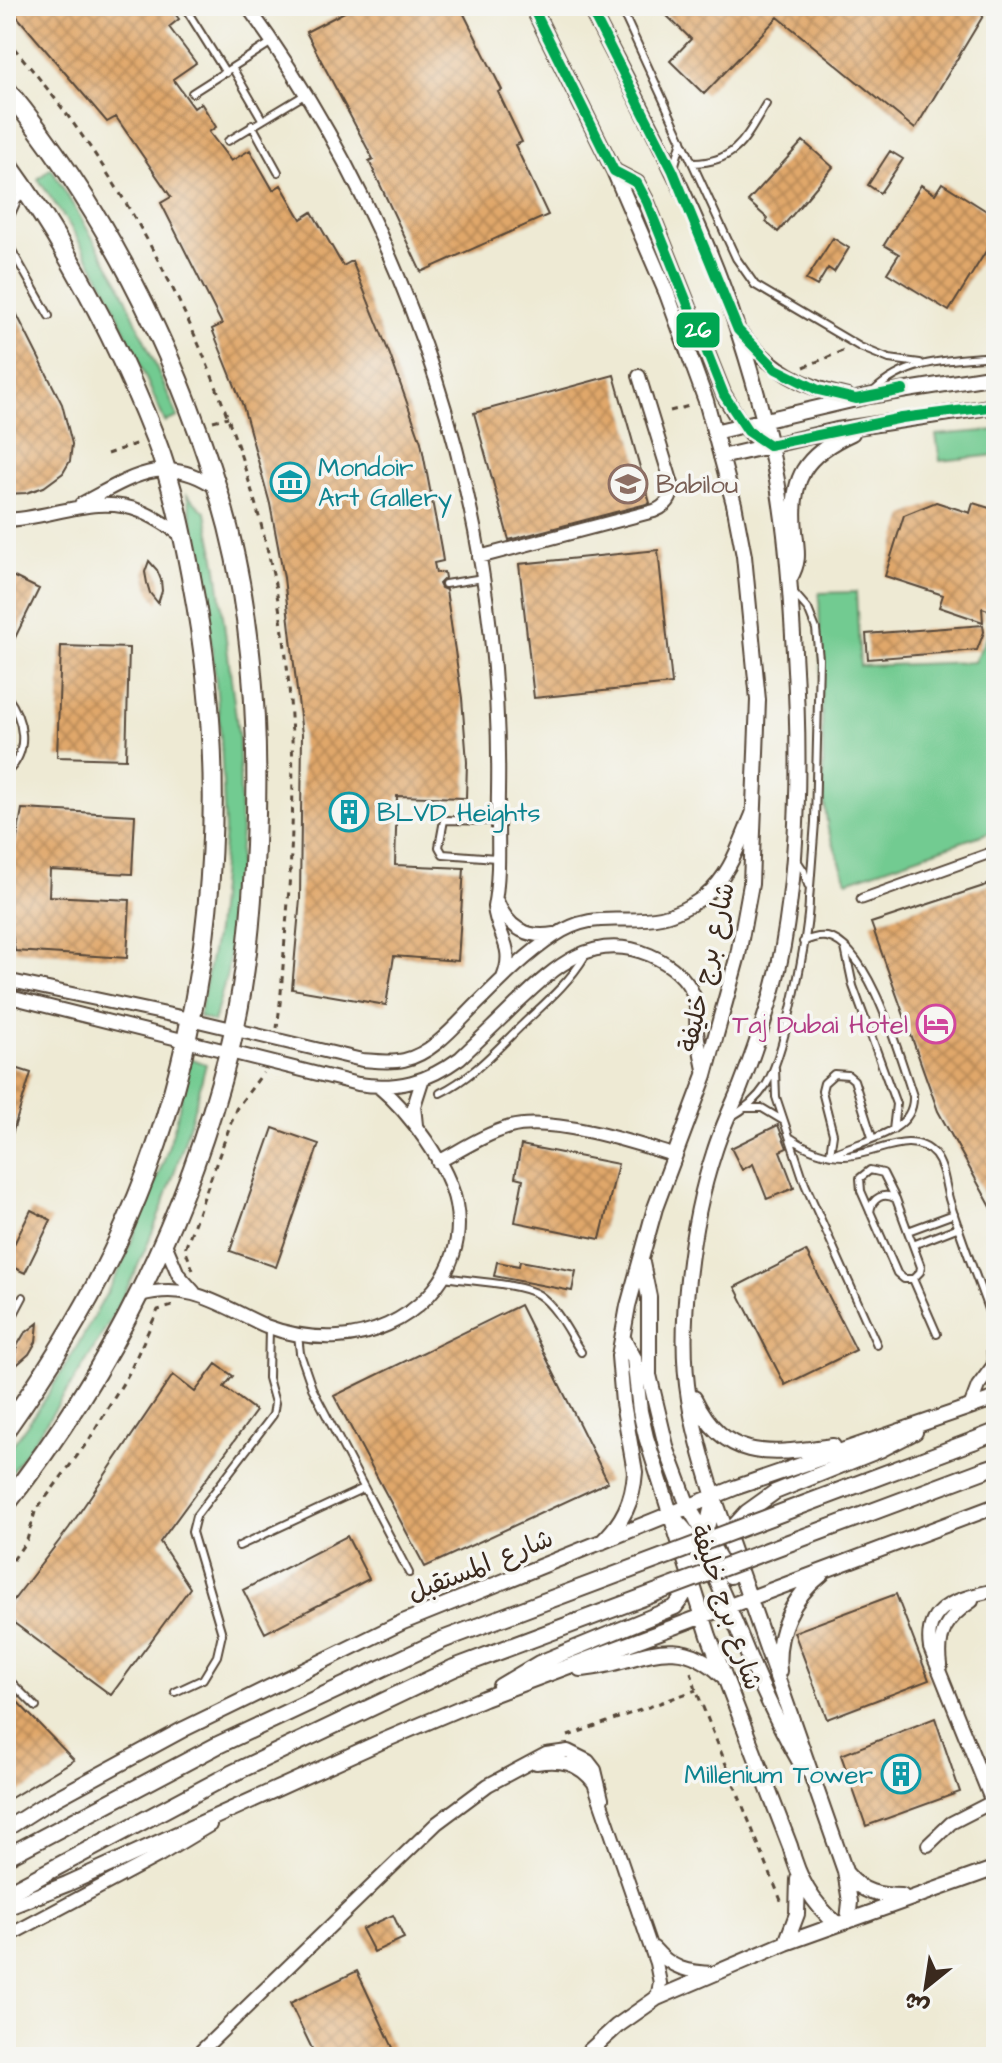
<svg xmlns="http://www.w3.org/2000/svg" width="1002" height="2063" font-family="'Architects Daughter','Playpen Sans Arabic',sans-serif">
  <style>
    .green { fill: #72cb91; stroke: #567a58; stroke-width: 2 }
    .building { fill: url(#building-cross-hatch) }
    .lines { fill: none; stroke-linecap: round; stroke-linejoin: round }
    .service-casing { stroke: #564739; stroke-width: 10 }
    .pedestrian-casing { stroke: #564739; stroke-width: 13 }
    .minor-casing { stroke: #564739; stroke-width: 16 }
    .tertiary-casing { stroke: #564739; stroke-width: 18 }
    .secondary-casing { stroke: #564739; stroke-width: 20 }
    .primary-casing { stroke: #564739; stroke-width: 22 }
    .path { stroke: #564739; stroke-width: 3; stroke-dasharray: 6 6; stroke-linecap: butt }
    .service { stroke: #fff; stroke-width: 6 }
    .pedestrian { stroke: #fff; stroke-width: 9 }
    .minor { stroke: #fff; stroke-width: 12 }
    .tertiary { stroke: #fff; stroke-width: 14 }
    .secondary { stroke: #fff; stroke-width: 16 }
    .primary { stroke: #fff; stroke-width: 18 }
    .secondary-bridge-casing { stroke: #564739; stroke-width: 20; stroke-linecap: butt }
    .secondary-bridge { stroke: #fff; stroke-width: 16 }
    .bus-1-casing { stroke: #f6f6f2; stroke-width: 16 }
    .bus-1 { stroke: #00a651; stroke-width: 10 }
    .labels { text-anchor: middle; stroke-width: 7; stroke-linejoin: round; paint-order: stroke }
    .culture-label { font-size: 26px; fill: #0d838f; stroke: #f6f6f2; text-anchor: start }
    .education-label { font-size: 26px; fill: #785e54; stroke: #f6f6f2; text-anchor: start }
    .street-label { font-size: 26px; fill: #3b2a1e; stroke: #f6f6f2 }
    .hotel-label { font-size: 26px; fill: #b23c85; stroke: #f6f6f2; text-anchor: end }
    .line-badge { stroke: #f6f6f2; stroke-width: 3 }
    .badge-label { font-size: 22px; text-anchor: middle; font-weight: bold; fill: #fff }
  </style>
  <defs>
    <pattern id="building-cross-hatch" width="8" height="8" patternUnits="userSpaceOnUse" patternTransform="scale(2)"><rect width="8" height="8" fill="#e0a76a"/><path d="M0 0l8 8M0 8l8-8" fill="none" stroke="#b78857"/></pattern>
  </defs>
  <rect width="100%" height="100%" fill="#f6f6f2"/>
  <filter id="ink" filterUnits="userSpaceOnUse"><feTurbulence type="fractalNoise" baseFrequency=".0125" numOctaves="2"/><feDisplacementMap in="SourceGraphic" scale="16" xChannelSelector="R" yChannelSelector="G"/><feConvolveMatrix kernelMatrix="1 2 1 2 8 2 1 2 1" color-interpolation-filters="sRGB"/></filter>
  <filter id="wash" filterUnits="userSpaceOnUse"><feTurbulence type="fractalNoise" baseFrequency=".006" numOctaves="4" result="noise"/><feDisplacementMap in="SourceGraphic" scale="32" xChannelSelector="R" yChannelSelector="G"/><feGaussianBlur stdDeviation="1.8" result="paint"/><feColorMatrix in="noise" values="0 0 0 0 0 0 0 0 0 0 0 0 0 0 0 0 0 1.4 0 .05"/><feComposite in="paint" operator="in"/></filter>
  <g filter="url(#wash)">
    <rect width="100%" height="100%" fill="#eeead4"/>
    <path class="green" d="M51 168 120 284 178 417 165 422 107 290 70 226 38 179Z
      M996 430V455L940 461 936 435Z
      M187 495 206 513 217 568 239 741 241 833 233 930 227 973 214 1022 199 1017 216 931 225 831 221 741 216 684 202 570Z
      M856 592 860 666 974 662 996 618V830L847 881 828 829 824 800 819 593Z
      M190 1058 206 1064C188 1135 166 1206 135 1272 100 1346 53 1414 6 1480V1454L42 1404 82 1338 121 1267 165 1158 176 1122Z"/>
    <g id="blocks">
      <path class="building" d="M8 6H169L179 19 169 27 196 63 173 79 194 108 201 103 216 127 209 132 231 161 250 150 273 190 281 185 301 219 312 212 343 266 352 261 390 355 421 442 441 548 443 561 434 563 436 573 444 572 445 578 439 584 441 588 446 590 462 698 467 762 466 798 397 796 395 865 464 868 458 961 394 956 386 1005 292 989 300 899 302 734 284 578 270 504 243 406 212 329 222 324 161 203 171 197 116 117 107 122Z
        M356 6H460L502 90 498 92 522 142 515 145 548 215 421 272 369 161 373 159 306 32Z
        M670 6H989L915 129 778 17 704 94 670 61 691 39 663 12Z
        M803 141 833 167 778 232 766 222 768 219 748 201Z
        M890 151 903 159 880 193 868 185Z
        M942 183 996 217V235L949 311 887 273 899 254 884 245 921 185 935 194Z
        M833 238 849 248 834 272 828 268 817 286 806 280Z
        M6 293 62 404 72 444 70 461 63 473 44 487 26 493 6 494Z
        M614 375 650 503 509 540 474 413Z
        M936 502 970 513 973 503 996 510V604L994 612 982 608 983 622 939 607 943 595 885 576 904 515Z
        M658 550 672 684 534 698 519 564Z
        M149 561 157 570 161 580 162 591 158 603 150 593 147 583 145 572Z
        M6 573 39 589 6 656Z
        M983 625 984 632 977 650 868 659 866 634Z
        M61 646 129 648 126 759 57 757Z
        M22 809 135 815 132 874 50 870 49 896 130 900 127 958 15 951 9 918V883Z
        M996 882V1216L938 1111 871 923Z
        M6 1065 31 1073 9 1144H6Z
        M778 1125 787 1148 780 1151 794 1188 767 1199 753 1164 742 1170 731 1148Z
        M273 1128 319 1144 276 1267 230 1251Z
        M521 1145 618 1164 600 1239 515 1222 523 1179 515 1177Z
        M31 1210 51 1220 25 1273 6 1264V1260Z
        M806 1251 856 1350 785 1385 735 1287Z
        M520 1261 576 1271 572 1291 494 1276 497 1262 519 1266Z
        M520 1305 608 1482 425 1567 334 1396Z
        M38 1323 36 1342 29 1354 12 1369 17 1346 24 1334Z
        M216 1364 233 1376 224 1387 256 1411 160 1542 190 1588 111 1695 6 1617V1610L69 1528 173 1375 195 1392Z
        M347 1536 369 1579 265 1633 243 1590Z
        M896 1594 929 1680 827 1719 794 1632Z
        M6 1690 74 1760 6 1801Z
        M935 1718 960 1792 866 1826 841 1755Z
        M393 1915 404 1938 374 1952 362 1929Z
        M357 1971 395 2052 386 2057H316L290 2003Z"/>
    </g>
  </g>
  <g filter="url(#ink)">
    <use href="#blocks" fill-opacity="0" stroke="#564739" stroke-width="2"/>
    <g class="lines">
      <defs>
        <path id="service" d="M184 6 226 73
          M620 6 736 258 755 285 860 347 889 359 920 363
          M233 69 262 119
          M192 93 272 42
          M252 125 278 172
          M228 141 306 94
          M694 163C737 162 746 137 766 104
          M674 168 682 140
          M6 225 22 190
          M6 240 49 316
          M873 392C907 359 951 360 996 356
          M445 584 483 578
          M795 594 808 609 816 629 819 659 815 822 809 900
          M6 695C24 719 31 751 6 773
          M496 858 443 854 439 847 444 820 497 821
          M796 859 804 871 808 885
          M803 942C811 938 818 936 827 937 869 945 900 1058 913 1096 915 1134 861 1140 833 1154
          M845 948 853 986 896 1104 893 1130
          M775 1068 776 1097 805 1184 877 1345
          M440 1093C473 1077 496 1050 522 1025 544 1004 569 983 585 956
          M745 1108H762L782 1120
          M729 1118C744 1110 757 1099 766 1085 784 1056 810 931 809 896
          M791 1138C807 1149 823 1156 843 1156 873 1157 911 1127 935 1155 945 1168 945 1187 950 1202 961 1239 976 1275 989 1312L996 1324
          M830 1154 833 1134 822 1091 824 1083 834 1074 848 1075 854 1080 872 1137
          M870 1170 883 1173 896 1199 921 1267 920 1272 913 1279H904L897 1273 861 1191 860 1178Z
          M870 1212C872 1197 884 1192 896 1199
          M908 1231 954 1214
          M913 1245 959 1227
          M444 1277C467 1281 521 1283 539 1295 557 1307 569 1334 581 1352
          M913 1279 937 1334
          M989 1316 991 1364
          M6 1329 23 1297
          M298 1335 300 1353 312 1388 409 1573
          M6 1538 7 1506
          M239 1546 364 1488
          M6 1677 36 1707
          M175 1692 203 1679 217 1656 222 1634 192 1532 196 1516 273 1415 275 1403 268 1378 269 1327"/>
        <path id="pedestrian" d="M862 899 996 851"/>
        <path id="minor" d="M247 6C411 231 503 515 498 792 497 830 501 870 494 907 497 937 516 946 503 978
          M81 504C130 478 166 451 218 489
          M6 520C50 519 96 493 140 511 156 517 169 527 183 536
          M479 557 654 511C667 506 673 497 672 484L639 376
          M497 901C508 927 525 939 554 934
          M6 980 190 1019 362 1060C376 1061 390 1063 404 1060 435 1053 459 1021 481 1000 504 977 527 954 554 936 594 909 621 925 661 917 676 914 692 905 705 896 731 875 740 841 753 812
          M6 996 358 1084C397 1090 427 1082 460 1058 479 1040 498 1022 517 1003 556 966 593 931 650 955 668 963 686 976 694 996 698 1007 695 1020 697 1032 699 1046 702 1060 705 1074
          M416 1125 414 1106 422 1081
          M438 1162C461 1150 485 1134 510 1127 551 1116 632 1142 673 1155
          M163 1239 178 1274 194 1292
          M140 1295C191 1281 221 1306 266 1326 289 1335 314 1338 338 1337 407 1333 470 1276 456 1204 449 1166 409 1112 379 1087
          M970 1407 978 1386 996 1362
          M996 1590C962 1598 923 1604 930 1648L996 1812
          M941 1665C937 1634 946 1618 972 1601
          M536 1763C561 1759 579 1763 594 1783L656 1963 660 1983 657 1998
          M928 1845 951 1823 992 1802
          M6 1937 160 1855 210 1825
          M654 1948C672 1969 687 1972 714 1973
          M195 2057 437 1823 488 1785 546 1754 568 1751 588 1761 595 1770 602 1799"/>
        <path id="tertiary" d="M532 6 614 171 667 294 706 401 734 504 744 556 758 700 751 884 738 955 705 1075 655 1208 628 1306 619 1356 623 1403 635 1472C633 1501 623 1522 602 1542
          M589 6C643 112 702 217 738 331 757 390 774 451 782 512 789 558 791 605 794 652 800 749 800 850 783 946 774 994 758 1042 740 1088 731 1109 721 1130 714 1153 691 1222 677 1327 689 1399 694 1432 704 1465 714 1497L845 1871 850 1902 848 1920
          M614 171 637 183 647 202 724 395C737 416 745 436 769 445
          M741 334C771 369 803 388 848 397
          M714 432 869 396 996 376
          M721 457 837 430 996 406
          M790 578C800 560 797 552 795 531 790 478 804 455 852 433
          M642 1263 649 1297V1375L667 1450 688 1506 730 1576
          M624 1340 634 1358 640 1411 646 1437 709 1636 790 1846C799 1879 811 1902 837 1924
          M694 1398C726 1464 772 1454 833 1446
          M673 1517C711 1555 727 1604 747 1652 763 1691 780 1728 801 1764
          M728 1533 747 1512 775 1492 880 1450 915 1432
          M580 1669C634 1666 673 1627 722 1675
          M779 1671C775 1634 792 1597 822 1574
          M500 1686 539 1663 675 1607C700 1579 705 1532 714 1497
          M6 1829 42 1806 184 1729 403 1622 737 1487 996 1398
          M847 1874C862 1893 879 1896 902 1896
          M6 1908 67 1884 378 1743 484 1698 996 1506
          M786 1943 797 1914 798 1879
          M583 2057 617 2026 657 1998 786 1943 996 1868"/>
        <path id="secondary" d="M973 1441 996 1432
          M984 1470 996 1466
          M6 1857 218 1745 442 1640
          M6 1894 231 1774 454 1668"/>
        <path id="primary" d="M6 89C102 205 173 345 217 488 253 602 260 727 255 846 252 915 246 985 229 1052 187 1216 111 1371 6 1504
          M6 162C67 246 117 341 155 438 173 484 183 534 192 582 233 795 214 1024 126 1223 94 1296 52 1364 6 1429"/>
      </defs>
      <use href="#service" class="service-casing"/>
      <use href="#pedestrian" class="pedestrian-casing"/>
      <use href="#minor" class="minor-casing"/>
      <use href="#tertiary" class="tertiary-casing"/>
      <use href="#secondary" class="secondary-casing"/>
      <use href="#primary" class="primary-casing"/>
      <path class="path" d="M6 39C134 184 223 364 268 552 297 674 297 802 286 926 283 960 282 994 277 1028
        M804 367 845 350
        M670 411 693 405
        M213 421 228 417
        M107 454 141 442
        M193 1270 185 1249 236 1109 263 1073
        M6 1570 27 1540 35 1512 89 1440 129 1373 158 1310 173 1306
        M691 1672 696 1690 782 1903
        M568 1736 696 1690"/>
      <use href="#service" class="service"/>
      <use href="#pedestrian" class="pedestrian"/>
      <use href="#minor" class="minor"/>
      <use href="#tertiary" class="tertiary"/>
      <use href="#secondary" class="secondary"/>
      <use href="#primary" class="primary"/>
      <defs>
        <path id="secondary-bridge" d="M442 1640 973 1441
          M454 1668 984 1470"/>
      </defs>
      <use href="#secondary-bridge" class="secondary-bridge-casing"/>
      <use href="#secondary-bridge" class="secondary-bridge"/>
      <defs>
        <path id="bus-1" d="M532 6 614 171 637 183 647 202 724 395 748 431 769 445 902 418 996 406
          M589 6 673 171 738 330 776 369 818 390 856 399 903 390"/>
      </defs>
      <use href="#bus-1" class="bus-1-casing"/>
      <use href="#bus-1" class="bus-1"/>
    </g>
  </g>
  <defs>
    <symbol id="museum-ring" viewBox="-11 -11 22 22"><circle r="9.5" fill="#f6f6f2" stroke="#0f9aa8" stroke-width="1.5"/><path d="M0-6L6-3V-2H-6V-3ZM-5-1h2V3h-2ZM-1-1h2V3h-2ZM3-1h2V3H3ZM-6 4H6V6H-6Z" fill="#0f9aa8"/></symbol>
    <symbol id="school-ring" viewBox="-11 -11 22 22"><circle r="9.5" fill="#f6f6f2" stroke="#8d6e63" stroke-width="1.5"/><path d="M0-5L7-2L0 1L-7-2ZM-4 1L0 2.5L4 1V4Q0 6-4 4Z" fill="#8d6e63"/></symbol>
    <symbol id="building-ring" viewBox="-11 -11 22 22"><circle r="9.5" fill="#f6f6f2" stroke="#0f9aa8" stroke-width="1.5"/><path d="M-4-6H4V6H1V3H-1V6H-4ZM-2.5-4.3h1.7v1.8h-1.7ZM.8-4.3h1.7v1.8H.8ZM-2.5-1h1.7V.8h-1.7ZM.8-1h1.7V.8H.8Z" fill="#0f9aa8"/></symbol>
    <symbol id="hotel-ring" viewBox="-11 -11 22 22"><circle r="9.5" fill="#f6f6f2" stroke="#d1479c" stroke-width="1.5"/><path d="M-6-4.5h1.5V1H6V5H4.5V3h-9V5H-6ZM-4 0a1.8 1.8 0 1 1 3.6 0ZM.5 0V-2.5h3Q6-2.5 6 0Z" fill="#d1479c"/></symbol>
  </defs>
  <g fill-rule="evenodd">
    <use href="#museum-ring" x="268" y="460" width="44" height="44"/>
    <use href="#school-ring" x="606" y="462" width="44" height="44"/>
    <use href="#building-ring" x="327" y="790" width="44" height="44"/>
    <use href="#hotel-ring" x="914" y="1002" width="44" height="44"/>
    <use href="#building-ring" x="879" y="1752" width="44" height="44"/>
  </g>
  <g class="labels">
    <g class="culture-label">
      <text x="318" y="476">Mondoir<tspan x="318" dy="30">Art Gallery</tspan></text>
      <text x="377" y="821">BLVD Heights</text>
      <text x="873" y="1783" text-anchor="end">Millenium Tower</text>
    </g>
    <g class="education-label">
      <text x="656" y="493">Babilou</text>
    </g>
    <g class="street-label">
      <text transform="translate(706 967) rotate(-77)" y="9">شارع برج خليفة</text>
      <text transform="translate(480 1565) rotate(-22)" y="9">شارع المستقبل</text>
      <text transform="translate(727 1607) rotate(71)" y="9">شارع برج خليفة</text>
    </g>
    <g class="hotel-label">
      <text x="908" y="1033">Taj Dubai Hotel</text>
    </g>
  </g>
  <rect class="line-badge" x="675" y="311" width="46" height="38" rx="8" fill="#00a651"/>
  <g class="badge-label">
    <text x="698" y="337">26</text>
  </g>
  <rect width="1002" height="2063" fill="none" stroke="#f6f6f2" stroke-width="32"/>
  <g transform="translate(926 1987) rotate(210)" stroke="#f6f6f2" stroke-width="6" paint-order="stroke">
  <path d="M0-6L14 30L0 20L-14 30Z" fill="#3b2a1e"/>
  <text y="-12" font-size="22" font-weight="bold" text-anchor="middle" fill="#3b2a1e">ش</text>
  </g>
</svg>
